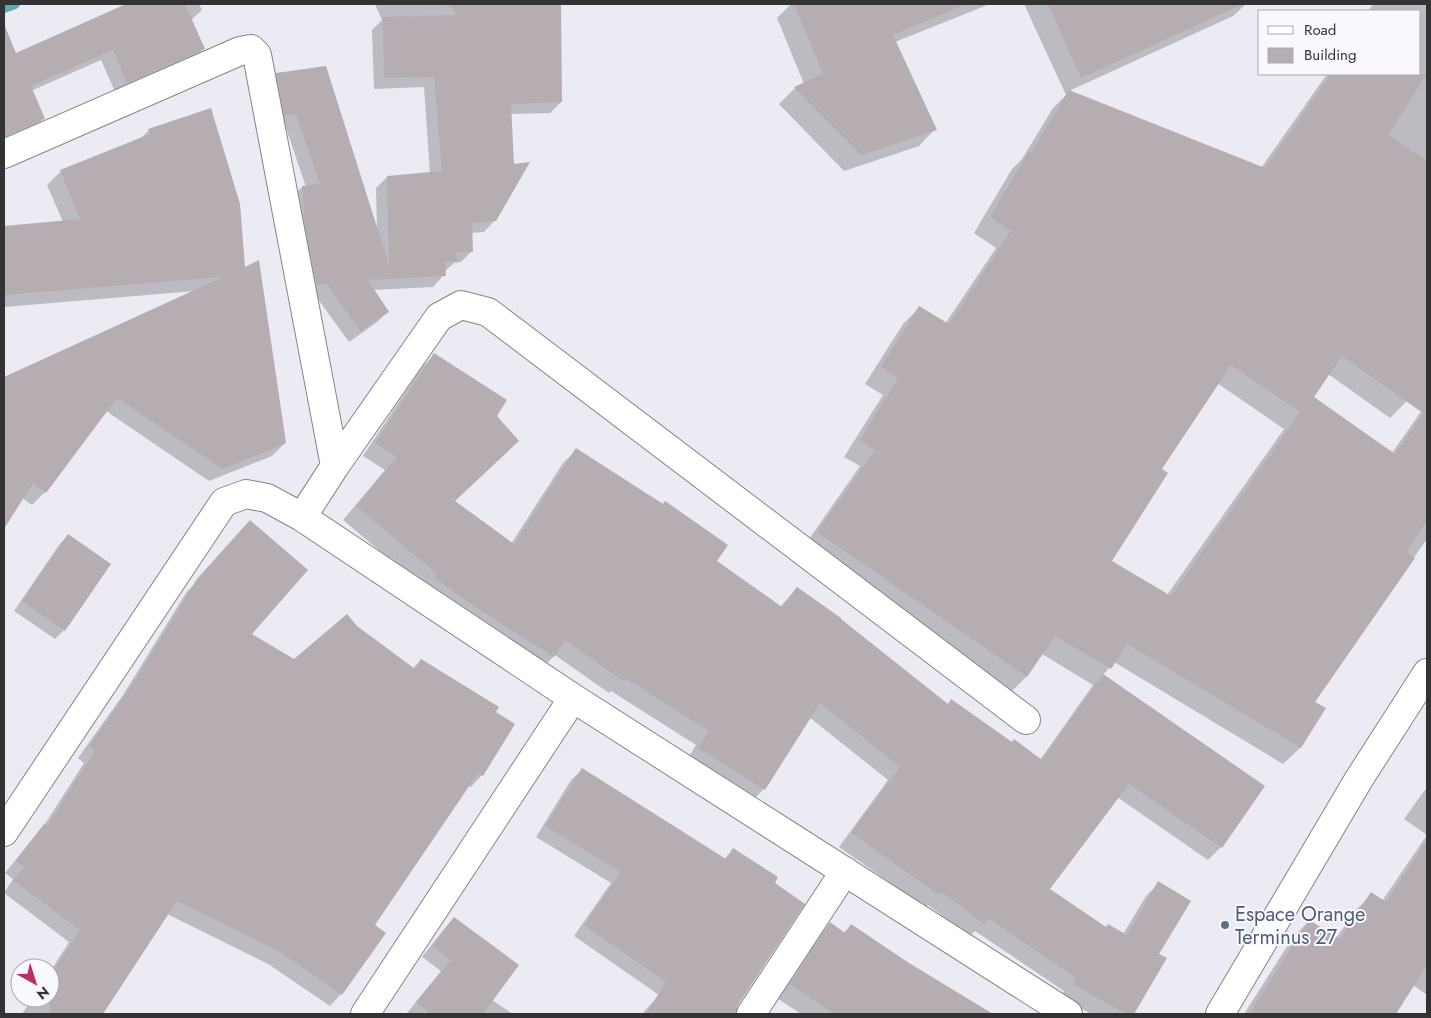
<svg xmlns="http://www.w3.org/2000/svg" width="1431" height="1018" font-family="Jost,sans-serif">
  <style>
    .shadow { fill: #0003; fill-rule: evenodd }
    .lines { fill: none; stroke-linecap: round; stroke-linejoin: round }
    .stream { stroke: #61a8ae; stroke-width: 10 }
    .building { fill: #b5adb1; fill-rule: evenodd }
    .street-casing { stroke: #86848b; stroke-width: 30 }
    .secondary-casing { stroke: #86848b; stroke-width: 30 }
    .street { stroke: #fff; stroke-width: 28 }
    .secondary { stroke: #fff; stroke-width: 28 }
    .service-dot { fill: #5c6f8a; stroke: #f9f8fe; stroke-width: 2 }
    .labels { text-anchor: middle; stroke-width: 4; stroke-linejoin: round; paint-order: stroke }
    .service-label { font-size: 20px; fill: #4e5e75; stroke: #f9f8fe; text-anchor: start }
  </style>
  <rect width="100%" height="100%" fill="#eceaf2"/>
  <path class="shadow" d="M130 4H199L202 10 191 20 203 49 192 60 116 94 101 60 31 91 43 119 32 130 4 143V60Z
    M375 4H554L560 9 561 102 550 113 510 114 495 220 484 232 471 233 472 251 461 262 454 263 444 272V275L433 287 373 290 387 312 376 323 349 342 315 295 291 198 302 187H306L285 125 274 127 266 85 277 74 377 229 376 188 387 177 430 173 424 87 374 89 372 30 382 20Z
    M791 4H990L895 42 935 129 919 146 844 171 779 104 795 88 804 84 777 18Z
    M1024 4H1246L1233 16 1069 91 1261 168 1327 74H1420V11H1368L1373 4H1427V372L1407 401 1390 418 1328 374 1312 397 1392 453 1420 413 1427 405V539L1313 702 1324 708 1300 748 1283 764 1114 662 1103 675 1221 847 1208 860 1117 797 1048 890 1106 928 1123 934 1146 896 1159 883 1157 954 1165 959 1133 1014H1091L1061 997 1064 991 975 931 970 936 928 905 925 907 839 847 888 780 809 717 764 789 751 802 686 761 696 745 611 691 609 693 555 655 540 670 424 588 343 520 385 470 363 456 421 368 434 355 495 417 454 501 511 544 563 463 576 450 715 561 780 607 797 588 947 705 1040 760 1093 685 1042 654 1026 677 1010 693 802 549 860 466 844 457 883 395 865 384 903 324 919 308 945 324 996 248 974 233 1012 169 1022 159 1053 108 1066 95ZM1217 383 1284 429 1167 595 1110 561 1160 469Z
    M149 130 244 269 285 443 272 456 209 481 106 411 45 492 32 505 22 498 4 528V375L7 377 195 291 4 307V227L63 222 47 185 60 172 139 140Z
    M250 521V635L294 660 356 626 412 669 421 660 482 775 471 787 468 786 373 926 341 994 330 1006 268 964 167 914 102 1014H22L33 998H50V972L69 942 4 893 13 879 5 873 33 838 43 827 84 763 78 758 123 695 186 593Z
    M68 535 64 630 55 639 14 611 59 545Z
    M582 770 724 859 733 850 773 883 734 1014H642L659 995 574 936 611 883 536 837 571 780Z
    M1427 787V995L1413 985 1395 1014H1244L1293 937 1309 921 1336 938 1356 910 1372 894 1382 901 1427 835 1404 819Z
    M454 918 492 1000 513 1014 407 1013 441 971 422 957 444 929Z
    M830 924 843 933 851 926 908 964 990 1014H801L777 998 817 937Z"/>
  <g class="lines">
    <path class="stream" d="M4 8 15 4"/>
  </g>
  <path class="building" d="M126 4H185L205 49 127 83 113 50 31 86 45 119 4 137V24L16 53Z
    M449 4H561L562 102 511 104 514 164 530 162 496 221 472 223 473 252H456L457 261 445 262 446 276 368 280 389 312 360 331 327 284 317 285 305 227 302 186 320 184 296 114 284 116 276 73 326 66 389 265 387 176 442 171 434 77 384 78 383 17 457 15Z
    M794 4H966L893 35 937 130 861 155 794 87 823 74Z
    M1048 4H1243L1081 78Z
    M1331 74H1427L1388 135 1427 161V521L1406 552 1415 558 1315 702 1326 708 1301 748 1127 644 1111 669 1055 636 1027 677 817 532 875 450 860 440 898 378 881 367 919 306 949 324 1011 231 990 217 1029 151 1031 153 1069 90 1265 168ZM1342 356 1423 413 1395 454 1314 397ZM1231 365 1300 412 1171 596 1112 561 1168 473 1162 469Z
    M211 108 240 204 245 267 259 260 286 443 223 469 117 398 46 493 33 483 4 529V377L223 277 4 295V226L80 219 60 170 150 134 148 129Z
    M434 353 507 400 497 416 519 441 455 501 514 544 576 448 663 504 665 501 728 545 717 561 782 607 797 587 841 618V619L948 704 951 699 1012 742 1014 739 1042 760 1103 674 1265 786 1222 848 1129 784 1050 889 1106 927 1108 924 1127 935 1158 881 1191 901 1159 954 1167 958 1134 1014H1126L1073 984 1076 978 988 918 984 924 942 892 939 895 851 833 900 767 820 703 765 790 698 748 709 731 625 678 623 681 565 640 554 657 472 605 434 577 437 574 356 506 397 457 375 443Z
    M250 520 308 570 252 634 294 659 347 614 357 626 415 669 421 659 499 707 496 712 515 724 483 776 478 773 375 925 386 933 342 995 280 952 177 901 103 1014H50V976L80 930 13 880 24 867 16 861 44 824 47 826 95 751 89 746 134 682 197 579Z
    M68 534 111 564 65 631 22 601Z
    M582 768 726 859 733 848 778 877 775 883 805 904 738 1005 736 1014H646L666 982 584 925 621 872 545 826Z
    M1427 840V965L1396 1014H1249L1309 920 1340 939 1371 892 1386 902Z
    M454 917 519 965 483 1014H431L416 1002 451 960 432 946Z
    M830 922 845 933 851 924 909 963 993 1014H834L790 984Z"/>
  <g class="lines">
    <defs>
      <path id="street" d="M4 154 240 51 251 49 257 55 335 466
        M302 517 335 466 439 317 461 305 488 312 1026 720
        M4 832 224 502 246 494 267 498 302 517 573 698 1068 1014
        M365 1014 573 698
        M751 1014 845 871"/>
      <path id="secondary" d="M1220 1014 1359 779 1427 673"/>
    </defs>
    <use href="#street" class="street-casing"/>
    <use href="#secondary" class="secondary-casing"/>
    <use href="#street" class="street"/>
    <use href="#secondary" class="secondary"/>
  </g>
  <circle class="service-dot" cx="1225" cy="925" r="5"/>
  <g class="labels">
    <g class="service-label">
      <text x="1235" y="921">Espace Orange<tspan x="1235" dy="23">Terminus 27</tspan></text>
    </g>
  </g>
  <rect width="1431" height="1018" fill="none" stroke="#333235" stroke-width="10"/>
  <rect x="1258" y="10" width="162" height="65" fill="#f9f8fe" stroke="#aaa9ae"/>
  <rect x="1268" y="26" width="25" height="8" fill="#ffffff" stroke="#aaa9ae"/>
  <text x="1304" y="35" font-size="15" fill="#333235">Road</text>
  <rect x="1268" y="48" width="25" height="15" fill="#b5adb1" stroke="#aaa9ae"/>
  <text x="1304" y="60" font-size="15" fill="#333235">Building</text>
  <g transform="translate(35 983) rotate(141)"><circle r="24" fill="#f9f8fe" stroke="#aaa9ae"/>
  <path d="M0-4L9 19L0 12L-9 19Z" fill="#ba2f69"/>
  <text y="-8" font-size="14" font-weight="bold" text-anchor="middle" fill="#333235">N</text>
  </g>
</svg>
